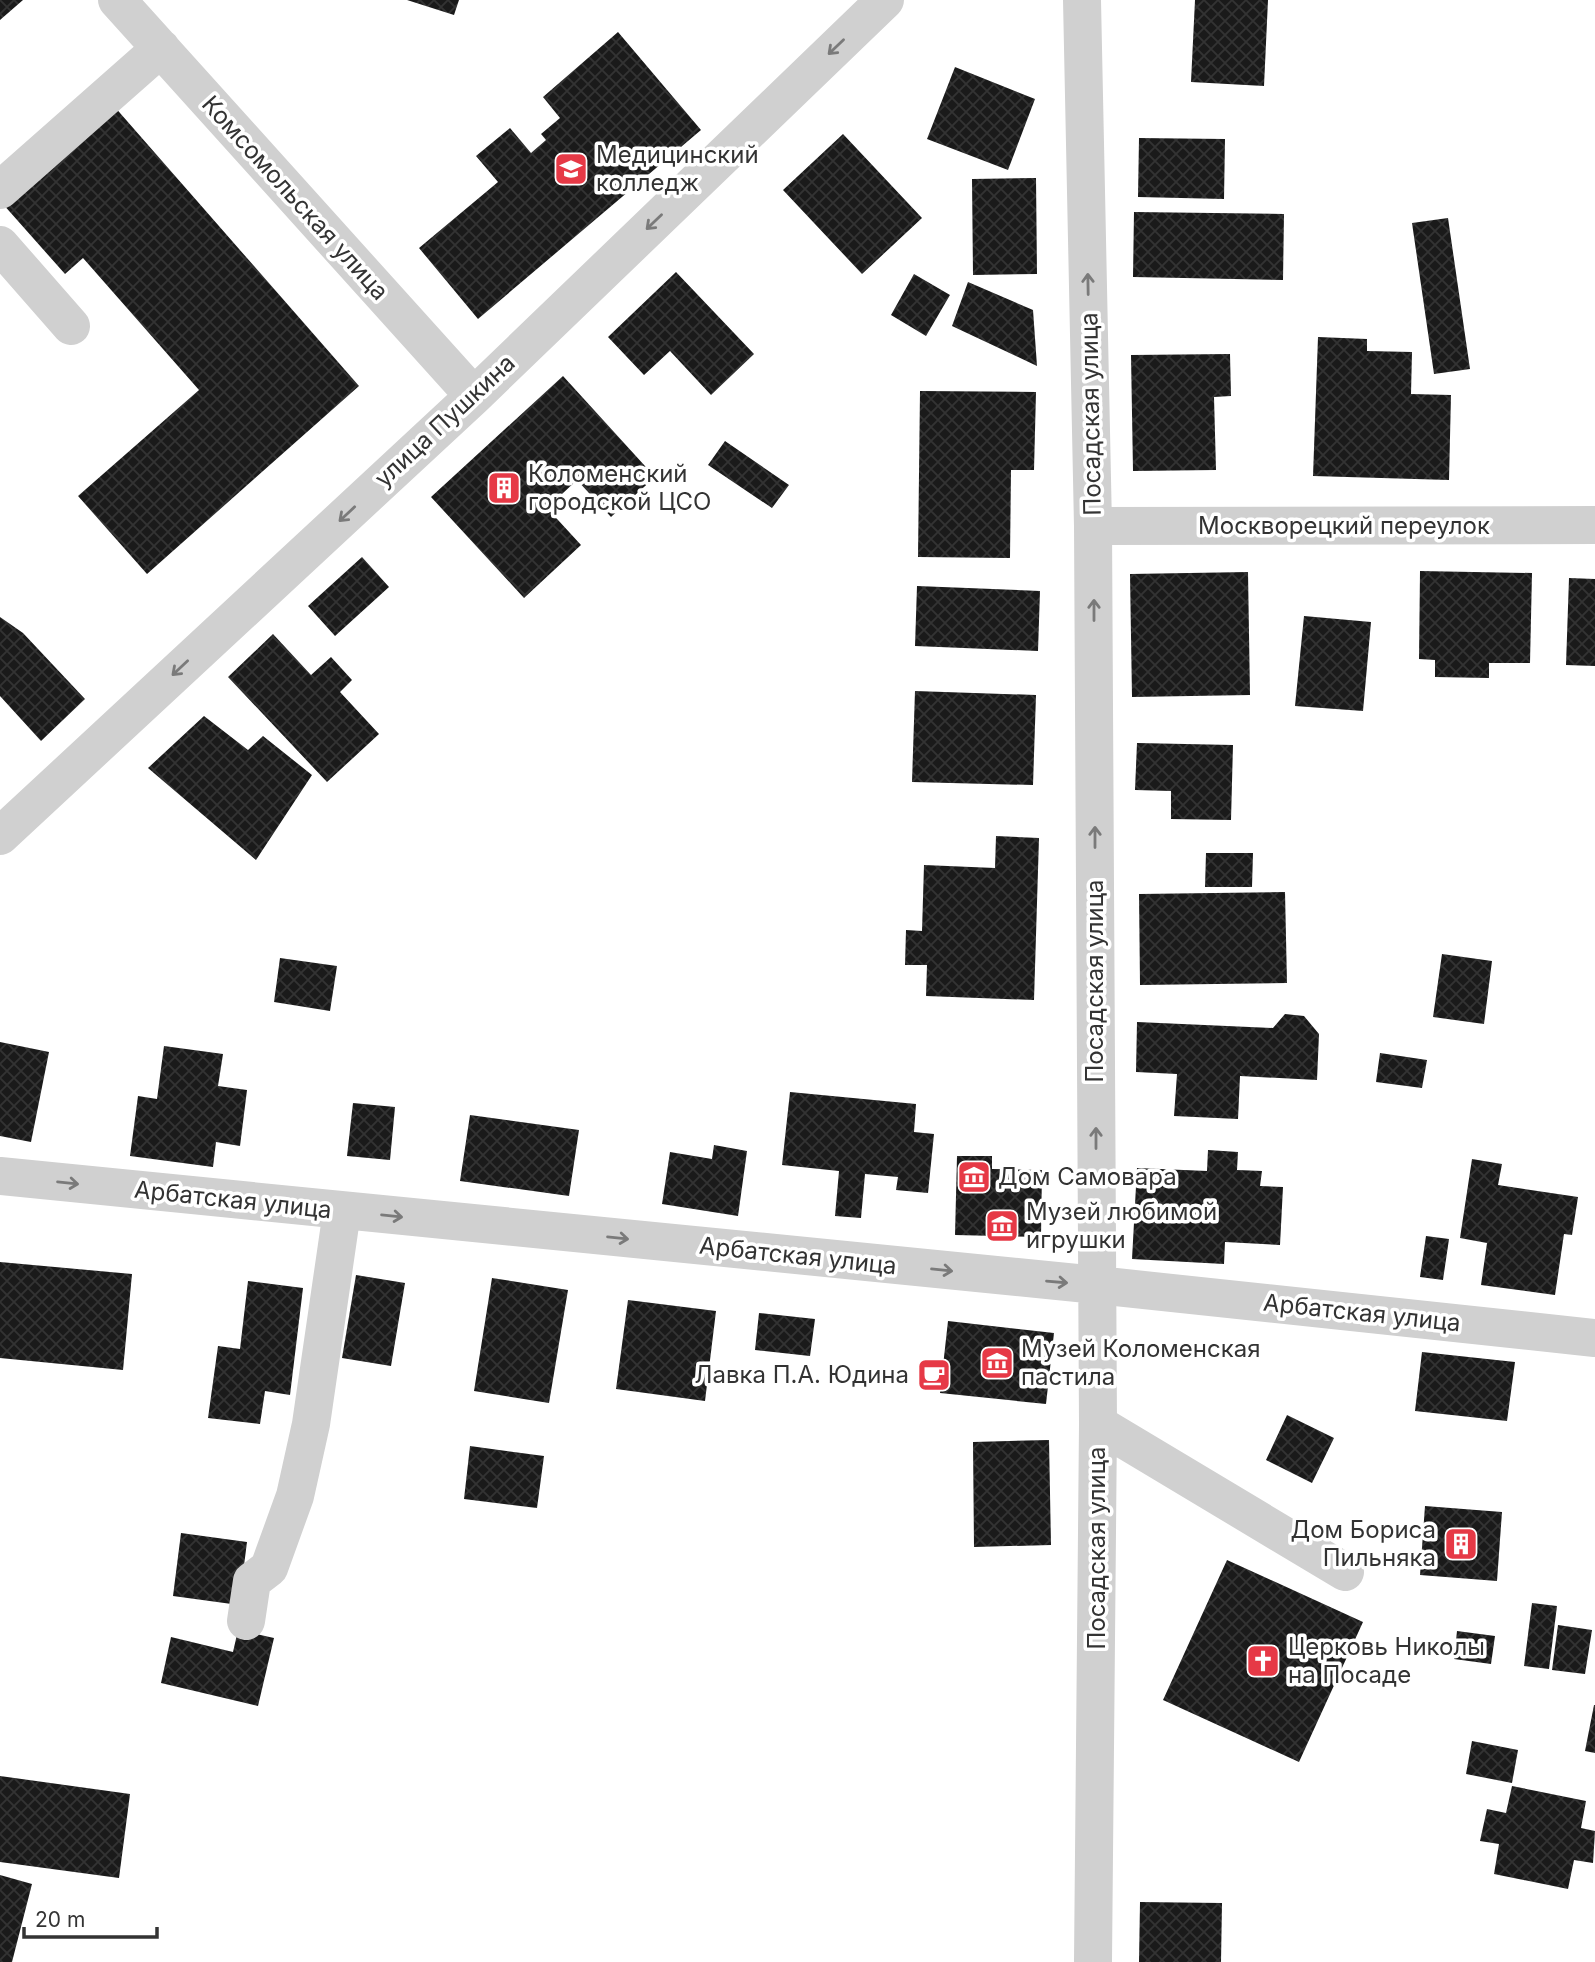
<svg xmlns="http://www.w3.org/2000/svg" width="1595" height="1962" font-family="Inter,sans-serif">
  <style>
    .building { fill: url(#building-cross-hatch) }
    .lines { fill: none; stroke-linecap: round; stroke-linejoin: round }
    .minor { stroke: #d0d0d0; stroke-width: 38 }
    .oneway { stroke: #7a7a7a }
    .labels { text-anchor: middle; stroke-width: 7; stroke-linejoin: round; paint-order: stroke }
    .poi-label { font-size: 24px; fill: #333; stroke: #fff; text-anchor: start }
    .street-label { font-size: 24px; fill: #333; stroke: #fff }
  </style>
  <defs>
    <pattern id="building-cross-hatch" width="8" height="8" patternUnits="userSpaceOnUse" patternTransform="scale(1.75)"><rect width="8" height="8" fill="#1a1a1a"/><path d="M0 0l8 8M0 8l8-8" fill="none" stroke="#333"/></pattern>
  </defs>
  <rect width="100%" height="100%" fill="#fff"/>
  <path class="building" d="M0 0H23L0 20Z
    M407 0H459L454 15Z
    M1195 0H1268L1264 86 1191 82Z
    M618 32 701 130 478 319 419 248 498 182 476 156 510 128 531 153 546 140 541 134 560 118 543 97Z
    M955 67 1035 99 1008 170 927 139Z
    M113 105 359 386 147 574 78 496 199 390 83 258 65 274 2 203Z
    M843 134 922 218 862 274 783 190Z
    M1139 138 1225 139 1224 199 1138 197Z
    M1036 178 1037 274 973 275 972 179Z
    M1134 212 1284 214 1283 280 1133 277Z
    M1448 218 1470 369 1434 374 1412 223Z
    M676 272 754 354 711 395 670 351 644 375 608 337Z
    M914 274 950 295 926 336 891 315Z
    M968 282 1033 310 1037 366 952 326Z
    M1318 337 1367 339V351L1412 352 1411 394 1451 395 1449 480 1313 476Z
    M1230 354 1231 396 1214 397 1216 470 1133 471 1131 355Z
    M563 376 655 477 611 517 577 480 547 508 581 545 524 598 431 497Z
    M920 391 1036 392 1034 470H1011L1010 558 918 557Z
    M725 441 789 485 772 508 708 465Z
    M362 557 389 587 335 636 308 606Z
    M1420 571 1532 573 1530 663H1489V678L1435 677V660L1419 659Z
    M1248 572 1250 695 1132 697 1130 574Z
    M1569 578 1595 579V666L1566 665Z
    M917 586 1040 591 1038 651 915 646Z
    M1304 616 1371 622 1363 711 1295 706Z
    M0 617 23 633 85 699 41 741 0 696Z
    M273 634 311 675 331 657 352 680 340 692 379 734 327 782 228 677Z
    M915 691 1036 695 1033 785 912 782Z
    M204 716 248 750 263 736 312 775 256 860 148 768Z
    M1137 743 1233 745 1231 820 1171 819V791L1135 790Z
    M996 836 1039 838 1034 1000 926 996 927 965H905L906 930 922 931 924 865 995 868Z
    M1206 853H1253L1252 887H1205Z
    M1285 892 1287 983 1140 985 1139 894Z
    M1442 954 1492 961 1484 1024 1433 1017Z
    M280 958 337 966 330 1011 274 1002Z
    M1285 1014 1304 1016 1319 1034 1317 1080 1240 1076 1238 1119 1174 1116 1177 1074 1136 1072 1137 1022 1273 1028Z
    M0 1042 49 1052 31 1142 0 1136Z
    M164 1046 223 1054 218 1086 247 1090 240 1146 216 1142 213 1167 130 1156 138 1096 157 1099Z
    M1380 1053 1427 1060 1422 1088 1376 1082Z
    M790 1092 916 1104 914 1132 934 1134 928 1193 896 1190 898 1177 865 1174 861 1218 835 1216 839 1171 782 1165Z
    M353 1103 395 1107 390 1160 347 1156Z
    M470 1115 579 1130 569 1196 460 1181Z
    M714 1145 747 1151 738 1216 662 1204 670 1152 712 1159Z
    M1208 1150 1238 1152 1237 1170 1262 1171 1260 1186 1283 1187 1280 1245 1225 1242 1224 1264 1132 1259 1137 1168 1207 1171Z
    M957 1156H992V1169L1042 1170 1041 1237 955 1235Z
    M1472 1159 1502 1164 1498 1185 1578 1197 1572 1235 1564 1234 1555 1295 1481 1285 1487 1243 1460 1238Z
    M1426 1236 1449 1239 1443 1280 1420 1277Z
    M0 1262 132 1274 123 1370 0 1358Z
    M356 1275 405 1283 391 1366 342 1358Z
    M492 1278 568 1290 549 1403 474 1391Z
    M248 1281 303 1288 290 1395 265 1391 260 1424 208 1418 218 1346 240 1349Z
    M628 1300 716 1311 705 1401 616 1389Z
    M759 1313 815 1319 810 1356 755 1350Z
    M948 1321 1054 1333 1046 1404 940 1393Z
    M1422 1352 1515 1362 1507 1421 1415 1411Z
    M1287 1415 1334 1438 1312 1483 1266 1460Z
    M1049 1440 1051 1545 974 1547 973 1442Z
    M470 1446 544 1456 537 1508 464 1499Z
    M1425 1506 1502 1512 1497 1581 1420 1575Z
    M181 1533 247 1542 239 1605 173 1596Z
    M1227 1560 1363 1622 1299 1762 1163 1700Z
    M1532 1603 1557 1606 1549 1669 1524 1666Z
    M1558 1625 1592 1630 1585 1674 1552 1670Z
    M238 1630 274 1638 258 1706 161 1683 171 1637 233 1652Z
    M1457 1631 1495 1636 1491 1664 1454 1659Z
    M1594 1705H1595V1753L1585 1751Z
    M1472 1741 1518 1750 1512 1783 1466 1774Z
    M0 1776 130 1794 119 1878 0 1862Z
    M1512 1786 1586 1801 1581 1828 1595 1831 1593 1863 1574 1860 1568 1889 1494 1874 1499 1844 1480 1841 1487 1809 1506 1813Z
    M0 1875 32 1884 12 1962H0Z
    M1140 1902 1222 1903 1221 1962H1139Z"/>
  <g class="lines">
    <path class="minor" d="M117 0 474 396
      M1082 0 1093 526 1098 1424 1093 1962
      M0 190 161 48
      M0 245 71 326
      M1093 526 1595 525
      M0 836 474 396 885 0
      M0 1176 1097 1285 1595 1338
      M1098 1424 1345 1572
      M246 1621 252 1581 269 1568 295 1496 311 1424 342 1211"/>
  </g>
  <defs><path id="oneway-shaft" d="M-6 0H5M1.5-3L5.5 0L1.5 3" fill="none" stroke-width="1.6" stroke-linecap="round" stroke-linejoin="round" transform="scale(1.75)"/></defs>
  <g class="oneway">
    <use href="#oneway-shaft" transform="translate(836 47) rotate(136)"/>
    <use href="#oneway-shaft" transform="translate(654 222) rotate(136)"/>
    <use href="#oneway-shaft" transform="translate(1088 284) rotate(-91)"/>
    <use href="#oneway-shaft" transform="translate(347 514) rotate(137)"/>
    <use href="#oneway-shaft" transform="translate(1094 610) rotate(-90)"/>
    <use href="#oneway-shaft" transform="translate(180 668) rotate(137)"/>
    <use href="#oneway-shaft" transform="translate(1095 837) rotate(-90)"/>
    <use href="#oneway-shaft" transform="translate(1096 1138) rotate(-90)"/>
    <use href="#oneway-shaft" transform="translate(68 1183) rotate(6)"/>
    <use href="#oneway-shaft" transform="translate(392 1216) rotate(6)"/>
    <use href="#oneway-shaft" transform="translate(618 1238) rotate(6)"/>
    <use href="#oneway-shaft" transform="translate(942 1270) rotate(6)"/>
    <use href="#oneway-shaft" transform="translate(1057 1282) rotate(5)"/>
  </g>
  <defs>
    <symbol id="university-square" viewBox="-11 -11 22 22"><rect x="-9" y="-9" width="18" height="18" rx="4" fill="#e63946" stroke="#fff"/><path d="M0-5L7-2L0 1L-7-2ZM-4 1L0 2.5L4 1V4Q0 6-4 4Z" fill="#fff"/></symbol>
    <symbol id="building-square" viewBox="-11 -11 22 22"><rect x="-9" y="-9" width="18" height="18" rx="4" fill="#e63946" stroke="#fff"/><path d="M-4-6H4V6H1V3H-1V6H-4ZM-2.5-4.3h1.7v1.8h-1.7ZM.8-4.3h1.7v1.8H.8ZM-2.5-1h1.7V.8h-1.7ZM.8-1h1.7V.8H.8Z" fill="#fff"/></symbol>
    <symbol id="museum-square" viewBox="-11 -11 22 22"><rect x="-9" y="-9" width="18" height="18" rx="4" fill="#e63946" stroke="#fff"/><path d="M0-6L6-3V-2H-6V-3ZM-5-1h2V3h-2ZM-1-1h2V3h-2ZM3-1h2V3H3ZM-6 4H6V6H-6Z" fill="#fff"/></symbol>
    <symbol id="cafe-square" viewBox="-11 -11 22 22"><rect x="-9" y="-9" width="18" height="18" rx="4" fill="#e63946" stroke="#fff"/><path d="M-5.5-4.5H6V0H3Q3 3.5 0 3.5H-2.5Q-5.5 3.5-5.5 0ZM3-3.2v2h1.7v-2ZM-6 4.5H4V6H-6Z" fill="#fff"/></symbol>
    <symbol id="church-square" viewBox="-11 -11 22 22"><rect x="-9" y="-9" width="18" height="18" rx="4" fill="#e63946" stroke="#fff"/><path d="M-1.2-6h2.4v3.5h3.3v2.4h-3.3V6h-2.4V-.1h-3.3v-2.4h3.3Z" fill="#fff"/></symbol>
  </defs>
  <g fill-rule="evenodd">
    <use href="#university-square" x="552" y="150" width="38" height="38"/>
    <use href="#building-square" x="485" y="469" width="38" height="38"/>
    <use href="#museum-square" x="955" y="1158" width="38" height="38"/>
    <use href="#museum-square" x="983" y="1207" width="38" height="38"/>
    <use href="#museum-square" x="978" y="1344" width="38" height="38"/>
    <use href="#cafe-square" x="915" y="1356" width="38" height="38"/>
    <use href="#building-square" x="1442" y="1525" width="38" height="38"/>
    <use href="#church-square" x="1244" y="1642" width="38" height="38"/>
  </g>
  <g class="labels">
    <g class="poi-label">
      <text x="596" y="163">Медицинский<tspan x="596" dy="28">колледж</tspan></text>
      <text x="528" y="482">Коломенский<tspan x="528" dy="28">городской ЦСО</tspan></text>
      <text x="998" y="1185">Дом Самовара</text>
      <text x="1026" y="1220">Музей любимой<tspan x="1026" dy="28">игрушки</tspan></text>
      <text x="1021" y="1357">Музей Коломенская<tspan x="1021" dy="28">пастила</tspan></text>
      <text x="909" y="1383" text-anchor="end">Лавка П.А. Юдина</text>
      <text x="1436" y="1538" text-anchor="end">Дом Бориса<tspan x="1436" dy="28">Пильняка</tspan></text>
      <text x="1288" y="1655">Церковь Николы<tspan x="1288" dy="28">на Посаде</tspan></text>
    </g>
    <g class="street-label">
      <text transform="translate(295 198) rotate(48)" y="8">Комсомольская улица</text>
      <text transform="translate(1091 414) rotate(-91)" y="8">Посадская улица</text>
      <text transform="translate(445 421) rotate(-43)" y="8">улица Пушкина</text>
      <text x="1344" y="534">Москворецкий переулок</text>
      <text transform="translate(1095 981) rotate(-90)" y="8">Посадская улица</text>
      <text transform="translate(233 1200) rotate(6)" y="8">Арбатская улица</text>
      <text transform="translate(798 1256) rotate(6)" y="8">Арбатская улица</text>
      <text transform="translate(1362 1313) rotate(6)" y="8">Арбатская улица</text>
      <text transform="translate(1097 1548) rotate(-90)" y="8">Посадская улица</text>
    </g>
  </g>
  <path d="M24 1927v10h133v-10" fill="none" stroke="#333333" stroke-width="3.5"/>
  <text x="35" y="1927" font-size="21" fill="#333333" stroke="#ffffff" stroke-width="5" paint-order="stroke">20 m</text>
</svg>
